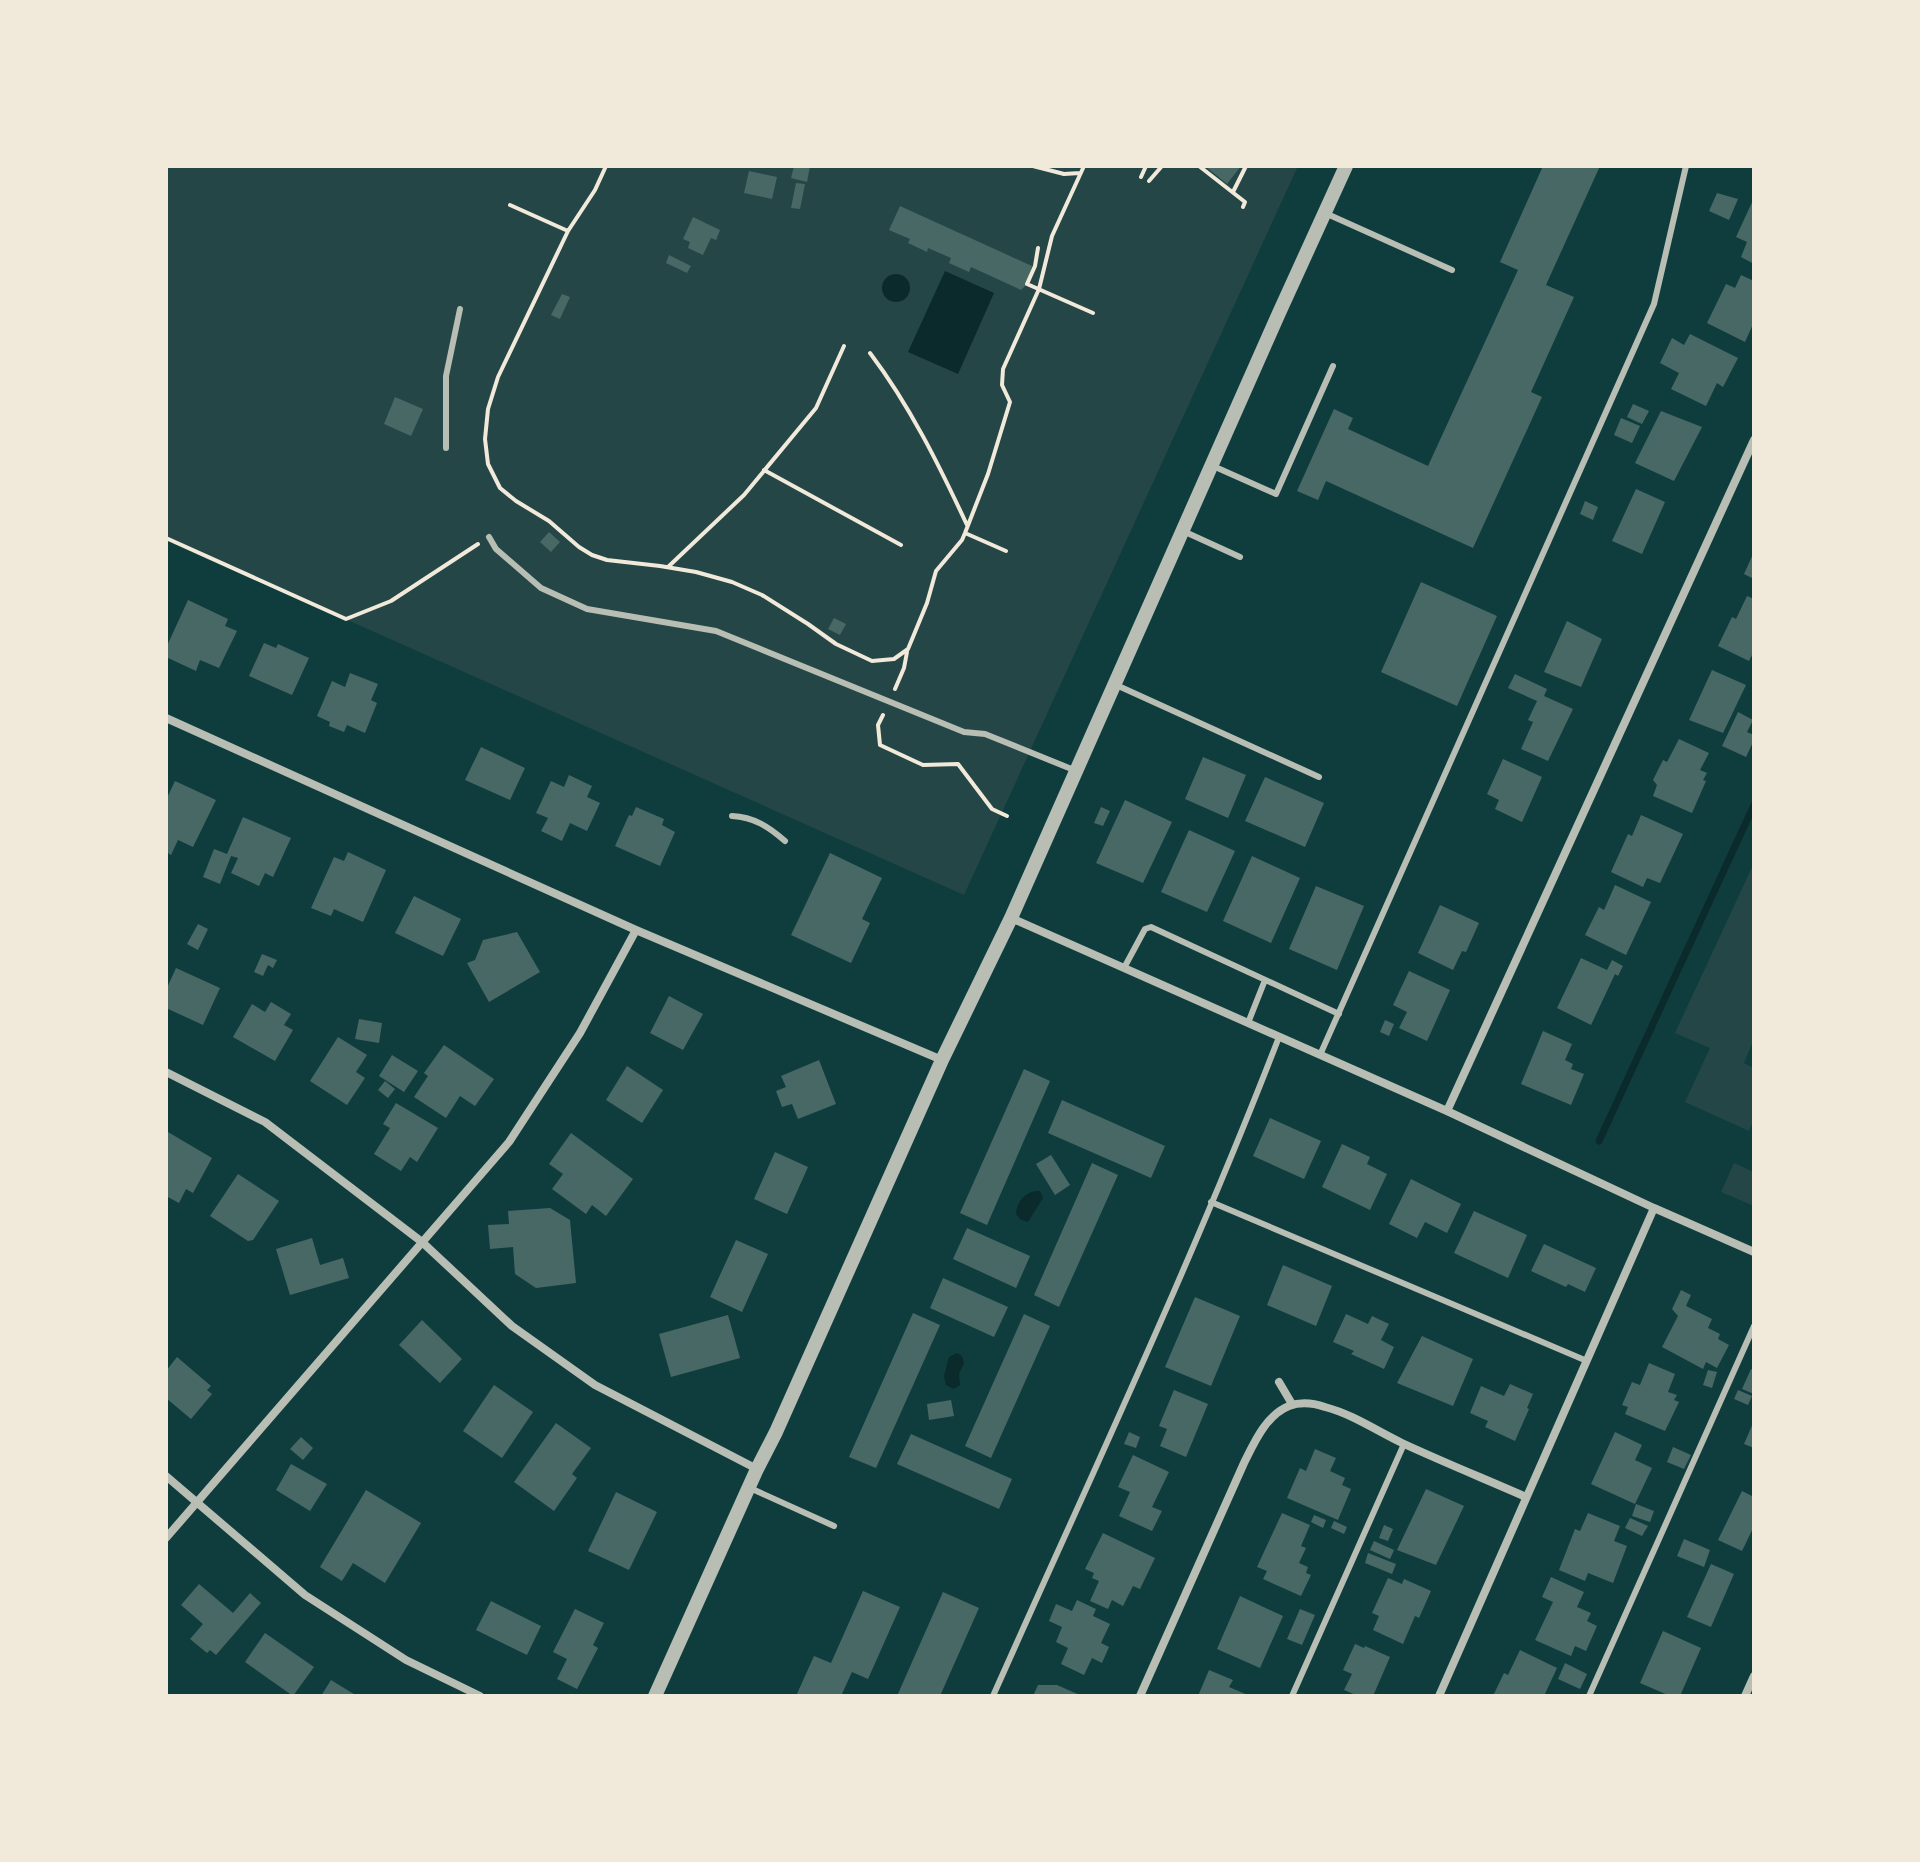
<svg xmlns="http://www.w3.org/2000/svg" width="1920" height="1862" font-family="'Fira Sans',sans-serif">
  <style>
    .green { fill: #244646 }
    .water { fill: #0a2a2b }
    .lines { fill: none; stroke-linecap: round; stroke-linejoin: round }
    .stream { stroke: #0a2a2b; stroke-width: 7 }
    .building { fill: #486865 }
    .path { stroke: #f1e9da; stroke-width: 4 }
    .service { stroke: #b8beb3; stroke-width: 6 }
    .minor { stroke: #b8beb3; stroke-width: 8 }
    .tertiary { stroke: #b8beb3; stroke-width: 14 }
  </style>
  <rect width="100%" height="100%" fill="#0f3d3e"/>
  <path class="green" d="M166 166H1298L964 895 166 539Z
    M1754 863V1039L1744 1063 1754 1068V1119L1749 1131 1685 1102 1710 1048 1675 1033Z
    M1734 1163 1754 1172V1206L1721 1192Z"/>
  <path class="water" d="M945 271 994 293 958 374 908 352Z
    M882 288a14 14 0 1 1 28 0a14 14 0 1 1-28 0Z
    M1035 1191H1040L1043 1198 1028 1222 1020 1219 1016 1214C1017 1202 1023 1194 1035 1191Z
    M957 1353 962 1356 964 1363 959 1374 960 1385 954 1389 946 1385 944 1376 949 1357Z"/>
  <g class="lines">
    <path class="stream" d="M1599 1141 1754 805"/>
  </g>
  <path class="building" d="M794 166H810L807 182 791 178Z
    M1205 166H1241L1227 184Z
    M1543 166H1600L1546 285 1574 297 1531 392 1542 397 1473 548 1326 481 1318 500 1297 491 1334 409 1353 418 1348 429 1428 466 1518 270 1500 262Z
    M749 171 777 177 772 199 744 193Z
    M796 183 805 184 800 209 791 208Z
    M1717 193 1738 199 1729 220 1709 211Z
    M1754 198V264L1741 257 1747 242 1736 237Z
    M900 206 1032 266 1027 284 1021 290 971 267 969 272 949 263 951 258 928 248 927 252 908 243 910 239 889 230Z
    M693 217 720 230 716 240 711 238 703 255 688 248 690 242 683 239Z
    M669 255 691 266 687 273 666 263Z
    M1741 275 1754 281V322L1745 342 1707 323 1726 284 1735 288Z
    M562 294 570 297 560 319 551 315Z
    M1690 334 1738 358 1723 387 1717 383 1706 406 1671 389 1679 373 1660 363 1672 338 1684 345Z
    M395 397 423 409 411 436 384 424Z
    M1633 404 1649 411 1642 424 1627 417Z
    M1661 411 1702 427 1674 481 1635 463Z
    M1621 418 1640 426 1632 443 1614 435Z
    M1636 489 1665 502 1642 554 1612 541Z
    M1585 501 1598 507 1593 520 1580 514Z
    M549 532 560 542 551 552 540 542Z
    M1754 552V579L1744 574Z
    M1421 582 1497 616 1457 706 1381 672Z
    M1747 596 1754 599V656L1752 655 1749 661 1718 646 1732 617 1736 619Z
    M188 600 228 619 225 626 237 631 219 668 200 660 196 671 166 657V648Z
    M834 618 846 624 840 635 828 629Z
    M1567 621 1602 639 1581 687 1544 672Z
    M264 643 276 648 278 644 309 658 292 695 249 676Z
    M1712 670 1746 685 1723 733 1689 720Z
    M350 673 378 684 371 700 377 703 365 733 347 725 344 732 329 726 330 722 317 716 332 681 345 687Z
    M1515 674 1547 689 1544 696 1573 709 1548 761 1521 749 1533 722 1528 720 1537 701 1508 688Z
    M1738 712 1753 720 1747 732 1754 735V740L1746 757 1722 746Z
    M1679 739 1709 753 1700 770 1707 773 1703 780 1706 781 1692 813 1653 796 1657 785 1653 780 1663 760 1667 762Z
    M481 747 525 768 510 800 465 780Z
    M1203 757 1246 775 1228 818 1185 799Z
    M1503 759 1542 777 1522 822 1495 809 1499 800 1487 794Z
    M569 775 592 786 587 797 600 803 587 831 570 823 562 841 541 831 548 818 536 813 551 781 564 787Z
    M1265 777 1324 803 1305 847 1245 821Z
    M175 781 216 800 193 847 178 840 171 855 166 852V800Z
    M1125 800 1172 822 1143 883 1096 863Z
    M636 807 664 819 662 825 675 832 660 866 615 846 629 815 632 816Z
    M1101 807 1110 811 1103 826 1094 823Z
    M1641 815 1683 834 1660 883 1647 878 1643 887 1611 872 1628 834 1632 836Z
    M243 817 291 838 273 877 265 873 259 886 231 873 238 858 231 856 220 884 203 877 214 849 227 854Z
    M1189 830 1235 851 1207 912 1161 892Z
    M348 852 386 870 363 922 334 909 331 916 311 908 334 857 344 861Z
    M830 853 882 878 862 919 870 923 851 963 791 935Z
    M1252 856 1300 878 1271 943 1223 921Z
    M1615 885 1651 902 1626 955 1585 935 1599 907 1604 910Z
    M1316 886 1364 906 1337 970 1289 949Z
    M414 896 461 919 443 956 395 933Z
    M1440 905 1479 923 1466 952 1462 951 1453 970 1418 953Z
    M198 924 208 929 198 950 187 944Z
    M517 932 540 972 489 1002 467 963 475 960 483 940Z
    M262 954 277 960 273 968 268 965 263 976 254 972Z
    M1581 958 1607 970 1612 960 1623 966 1618 976 1615 974 1591 1025 1557 1008Z
    M176 968 220 988 203 1025 166 1008V990Z
    M1409 971 1450 990 1427 1041 1399 1028 1407 1012 1393 1005Z
    M669 996 703 1014 683 1050 650 1033Z
    M271 1002 291 1014 284 1025 293 1030 275 1061 233 1037 252 1004 265 1012Z
    M359 1019 382 1023 379 1043 355 1039Z
    M1385 1020 1394 1024 1389 1036 1380 1032Z
    M1543 1031 1572 1044 1565 1060 1573 1064 1571 1069 1584 1074 1571 1105 1521 1084Z
    M338 1037 367 1055 356 1072 365 1078 347 1105 310 1081Z
    M444 1045 494 1079 475 1106 460 1096 446 1118 414 1097 428 1076 424 1073Z
    M392 1055 418 1071 404 1092 379 1076Z
    M819 1060 836 1104 798 1119 792 1104 782 1107 776 1091 786 1087 781 1076Z
    M627 1066 663 1090 642 1123 606 1100Z
    M1024 1069 1050 1081 987 1225 960 1213Z
    M385 1081 395 1089 388 1098 378 1090Z
    M1062 1100 1165 1146 1151 1178 1048 1133Z
    M396 1103 438 1128 417 1162 410 1157 401 1171 374 1154 390 1128 383 1124Z
    M1270 1118 1321 1141 1304 1179 1253 1156Z
    M168 1132 212 1158 193 1193 186 1189 179 1203 166 1196V1136Z
    M571 1133 633 1179 606 1216 592 1205 586 1214 552 1189 563 1174 549 1164Z
    M1342 1144 1370 1157 1367 1164 1387 1174 1370 1210 1322 1187Z
    M775 1152 808 1167 787 1214 754 1199Z
    M1051 1155 1070 1185 1055 1195 1036 1164Z
    M1092 1163 1118 1175 1059 1307 1034 1295Z
    M238 1174 279 1201 253 1240 248 1241 210 1216Z
    M1411 1179 1461 1204 1447 1233 1425 1222 1417 1238 1389 1224Z
    M550 1208 570 1220 576 1283 536 1288 515 1274 513 1247 490 1249 488 1225 509 1224 508 1211Z
    M1474 1211 1527 1235 1508 1278 1454 1253Z
    M967 1228 1030 1256 1016 1288 953 1259Z
    M312 1238 320 1265 343 1258 349 1278 290 1295 276 1249Z
    M736 1240 768 1254 742 1312 710 1297Z
    M1544 1244 1596 1268 1585 1292 1568 1284 1566 1287 1531 1271Z
    M1283 1265 1332 1286 1316 1326 1267 1305Z
    M943 1278 1008 1307 994 1337 930 1308Z
    M1681 1290 1691 1295 1686 1306 1712 1319 1708 1328 1720 1334 1718 1339 1729 1345 1717 1368 1706 1362 1703 1369 1662 1347 1678 1316 1672 1309Z
    M1195 1297 1240 1316 1211 1386 1165 1367Z
    M913 1313 940 1325 876 1468 849 1457Z
    M1024 1314 1050 1326 991 1458 965 1446Z
    M1346 1314 1368 1324 1372 1316 1389 1324 1381 1340 1394 1347 1384 1369 1351 1354 1354 1351 1333 1342Z
    M728 1315 740 1358 671 1377 659 1334Z
    M422 1320 462 1359 440 1383 399 1345Z
    M1422 1336 1473 1359 1453 1406 1397 1383Z
    M177 1357 211 1386 207 1390 212 1394 191 1419 166 1398V1371Z
    M1649 1363 1675 1374 1668 1392 1677 1395 1674 1400 1679 1402 1665 1431 1625 1414 1628 1407 1622 1405 1632 1382 1640 1385Z
    M1751 1369 1754 1370V1394L1742 1389Z
    M1708 1370 1717 1372 1712 1388 1703 1385Z
    M1510 1384 1533 1394 1527 1408 1529 1409 1515 1441 1485 1427 1488 1421 1470 1413 1481 1386 1504 1396Z
    M494 1385 533 1412 502 1458 463 1431Z
    M1174 1390 1208 1404 1186 1457 1160 1446 1167 1429 1159 1426Z
    M1738 1390 1752 1396 1748 1405 1734 1399Z
    M951 1400 954 1416 929 1420 927 1404Z
    M1754 1421V1448L1744 1444Z
    M556 1423 591 1448 572 1474 577 1478 554 1511 514 1482Z
    M1129 1432 1140 1437 1136 1448 1124 1444Z
    M1615 1432 1642 1445 1635 1460 1652 1468 1635 1504 1591 1484Z
    M911 1434 1012 1479 999 1509 897 1464Z
    M301 1437 313 1448 303 1460 290 1449Z
    M1673 1447 1691 1455 1684 1469 1667 1462Z
    M1315 1449 1336 1458 1330 1471 1345 1478 1342 1485 1351 1489 1338 1520 1287 1498 1300 1468 1306 1471Z
    M1133 1455 1169 1472 1152 1507 1162 1511 1152 1531 1119 1516 1130 1492 1118 1487Z
    M291 1464 327 1484 310 1511 276 1490Z
    M1426 1489 1464 1506 1436 1565 1397 1550Z
    M366 1490 421 1523 385 1583 353 1563 342 1581 320 1567Z
    M1742 1491 1754 1497V1526L1742 1551 1718 1540Z
    M616 1492 657 1512 629 1570 588 1551Z
    M1636 1504 1654 1511 1650 1522 1632 1516Z
    M1282 1513 1310 1525 1301 1546 1306 1548 1299 1563 1308 1567 1306 1573 1311 1575 1301 1596 1263 1579 1267 1571 1257 1567Z
    M1588 1513 1620 1526 1614 1541 1627 1546 1613 1583 1588 1573 1585 1581 1559 1570 1575 1529 1580 1531Z
    M1314 1515 1326 1520 1323 1528 1311 1522Z
    M1630 1518 1648 1526 1642 1536 1625 1528Z
    M1334 1521 1347 1527 1344 1534 1331 1528Z
    M1384 1525 1393 1529 1388 1541 1379 1538Z
    M1103 1533 1155 1558 1140 1589 1133 1586 1123 1606 1112 1600 1108 1609 1090 1601 1099 1581 1092 1578 1094 1573 1085 1569Z
    M1684 1539 1710 1550 1704 1567 1677 1556Z
    M1374 1541 1394 1550 1390 1559 1370 1550Z
    M1368 1553 1396 1564 1392 1574 1365 1563Z
    M1711 1564 1734 1574 1711 1627 1687 1617Z
    M1551 1577 1584 1592 1577 1607 1591 1613 1587 1621 1597 1626 1586 1651 1575 1646 1571 1656 1535 1640 1553 1602 1542 1597Z
    M1388 1578 1402 1584 1404 1579 1431 1591 1419 1618 1415 1616 1403 1644 1373 1630 1379 1616 1372 1613Z
    M199 1584 233 1613 250 1593 261 1603 216 1655 210 1650 207 1653 190 1639 203 1624 181 1605Z
    M863 1591 900 1607 868 1679 852 1672 841 1696H796L814 1656 831 1663Z
    M943 1592 979 1608 940 1696H897Z
    M1240 1596 1283 1616 1260 1668 1217 1649Z
    M1077 1600 1096 1609 1093 1616 1110 1624 1101 1643 1109 1647 1102 1663 1092 1658 1084 1675 1061 1664 1068 1648 1056 1642 1062 1627 1049 1621 1056 1604 1072 1611Z
    M491 1601 541 1626 527 1655 476 1630Z
    M575 1609 604 1623 593 1645 598 1648 577 1689 557 1679 567 1659 553 1652Z
    M1300 1609 1315 1615 1302 1645 1287 1639Z
    M1663 1631 1701 1648 1680 1696H1670L1640 1683Z
    M265 1633 314 1667 293 1696 245 1662Z
    M1355 1644 1364 1648 1365 1646 1390 1657 1373 1696H1358L1344 1690 1352 1674 1343 1670Z
    M1520 1650 1557 1668 1544 1696H1493L1504 1673 1508 1675Z
    M1565 1663 1587 1674 1580 1689 1558 1679Z
    M1209 1670 1233 1680 1229 1687 1250 1696H1198Z
    M331 1680 357 1696H321Z
    M1038 1685H1057L1082 1696H1033Z"/>
  <g class="lines">
    <path class="path" d="M606 166 595 190 568 231 498 377 488 409 485 439 488 464 500 488 516 501 549 521 579 547 592 555 607 560 660 566 696 572 732 582 762 595 808 624 836 644 872 661 894 659 908 649 927 603 936 571 962 540 965 533 988 474 1010 402 1002 385 1003 369 1039 289 1052 236 1084 166
      M1033 166 1064 174 1080 173
      M1117 166H1118
      M1199 166 1245 202 1243 207
      M1141 177 1146 166
      M1149 181 1162 166
      M1233 192 1246 166
      M510 205 568 231
      M1038 248 1035 266 1027 284 1093 313
      M870 353C910 406 939 465 967 525
      M764 470 901 545
      M965 533 1006 551
      M166 538 346 619 391 601 478 544
      M668 567 744 495 816 408 844 346
      M895 689 904 668 907 652
      M883 715 878 725 880 745 923 765 958 764 992 809 1007 816"/>
    <path class="service" d="M1325 213 1452 270
      M446 448V376L460 309
      M1213 466 1276 494 1333 366
      M1183 531 1240 557
      M489 537 496 549 541 588 587 609 716 631 964 732 985 734 1074 770
      M1114 684 1319 777
      M732 816C754 817 769 827 785 841
      M1124 968 1145 929 1151 927 1339 1014
      M1248 1023 1265 980
      M1320 1055 1654 304 1686 166
      M1211 1202 1587 1361
      M750 1488 834 1526
      M993 1696C1090 1478 1193 1260 1279 1037
      M1292 1696 1404 1444
      M1589 1696 1754 1326"/>
    <path class="minor" d="M166 718 636 930 942 1060
      M1011 918 1447 1111 1654 1208 1754 1252
      M166 1072 265 1122 422 1242 512 1326 595 1385 757 1469
      M1447 1111 1754 440
      M1279 1382 1292 1404
      M166 1476 305 1595 406 1660 480 1696
      M166 1538 509 1142 580 1033 636 930
      M1140 1696 1244 1463C1254 1443 1266 1415 1289 1406 1300 1402 1313 1403 1325 1407 1352 1414 1377 1431 1402 1443 1443 1462 1485 1479 1526 1497
      M1439 1696 1654 1208
      M1745 1696 1754 1676"/>
    <path class="tertiary" d="M655 1696 757 1469 776 1432 942 1060 1011 918 1279 313 1346 166"/>
  </g>
  <rect width="1920" height="1862" fill="none" stroke="#f1e9da" stroke-width="336"/>
</svg>
